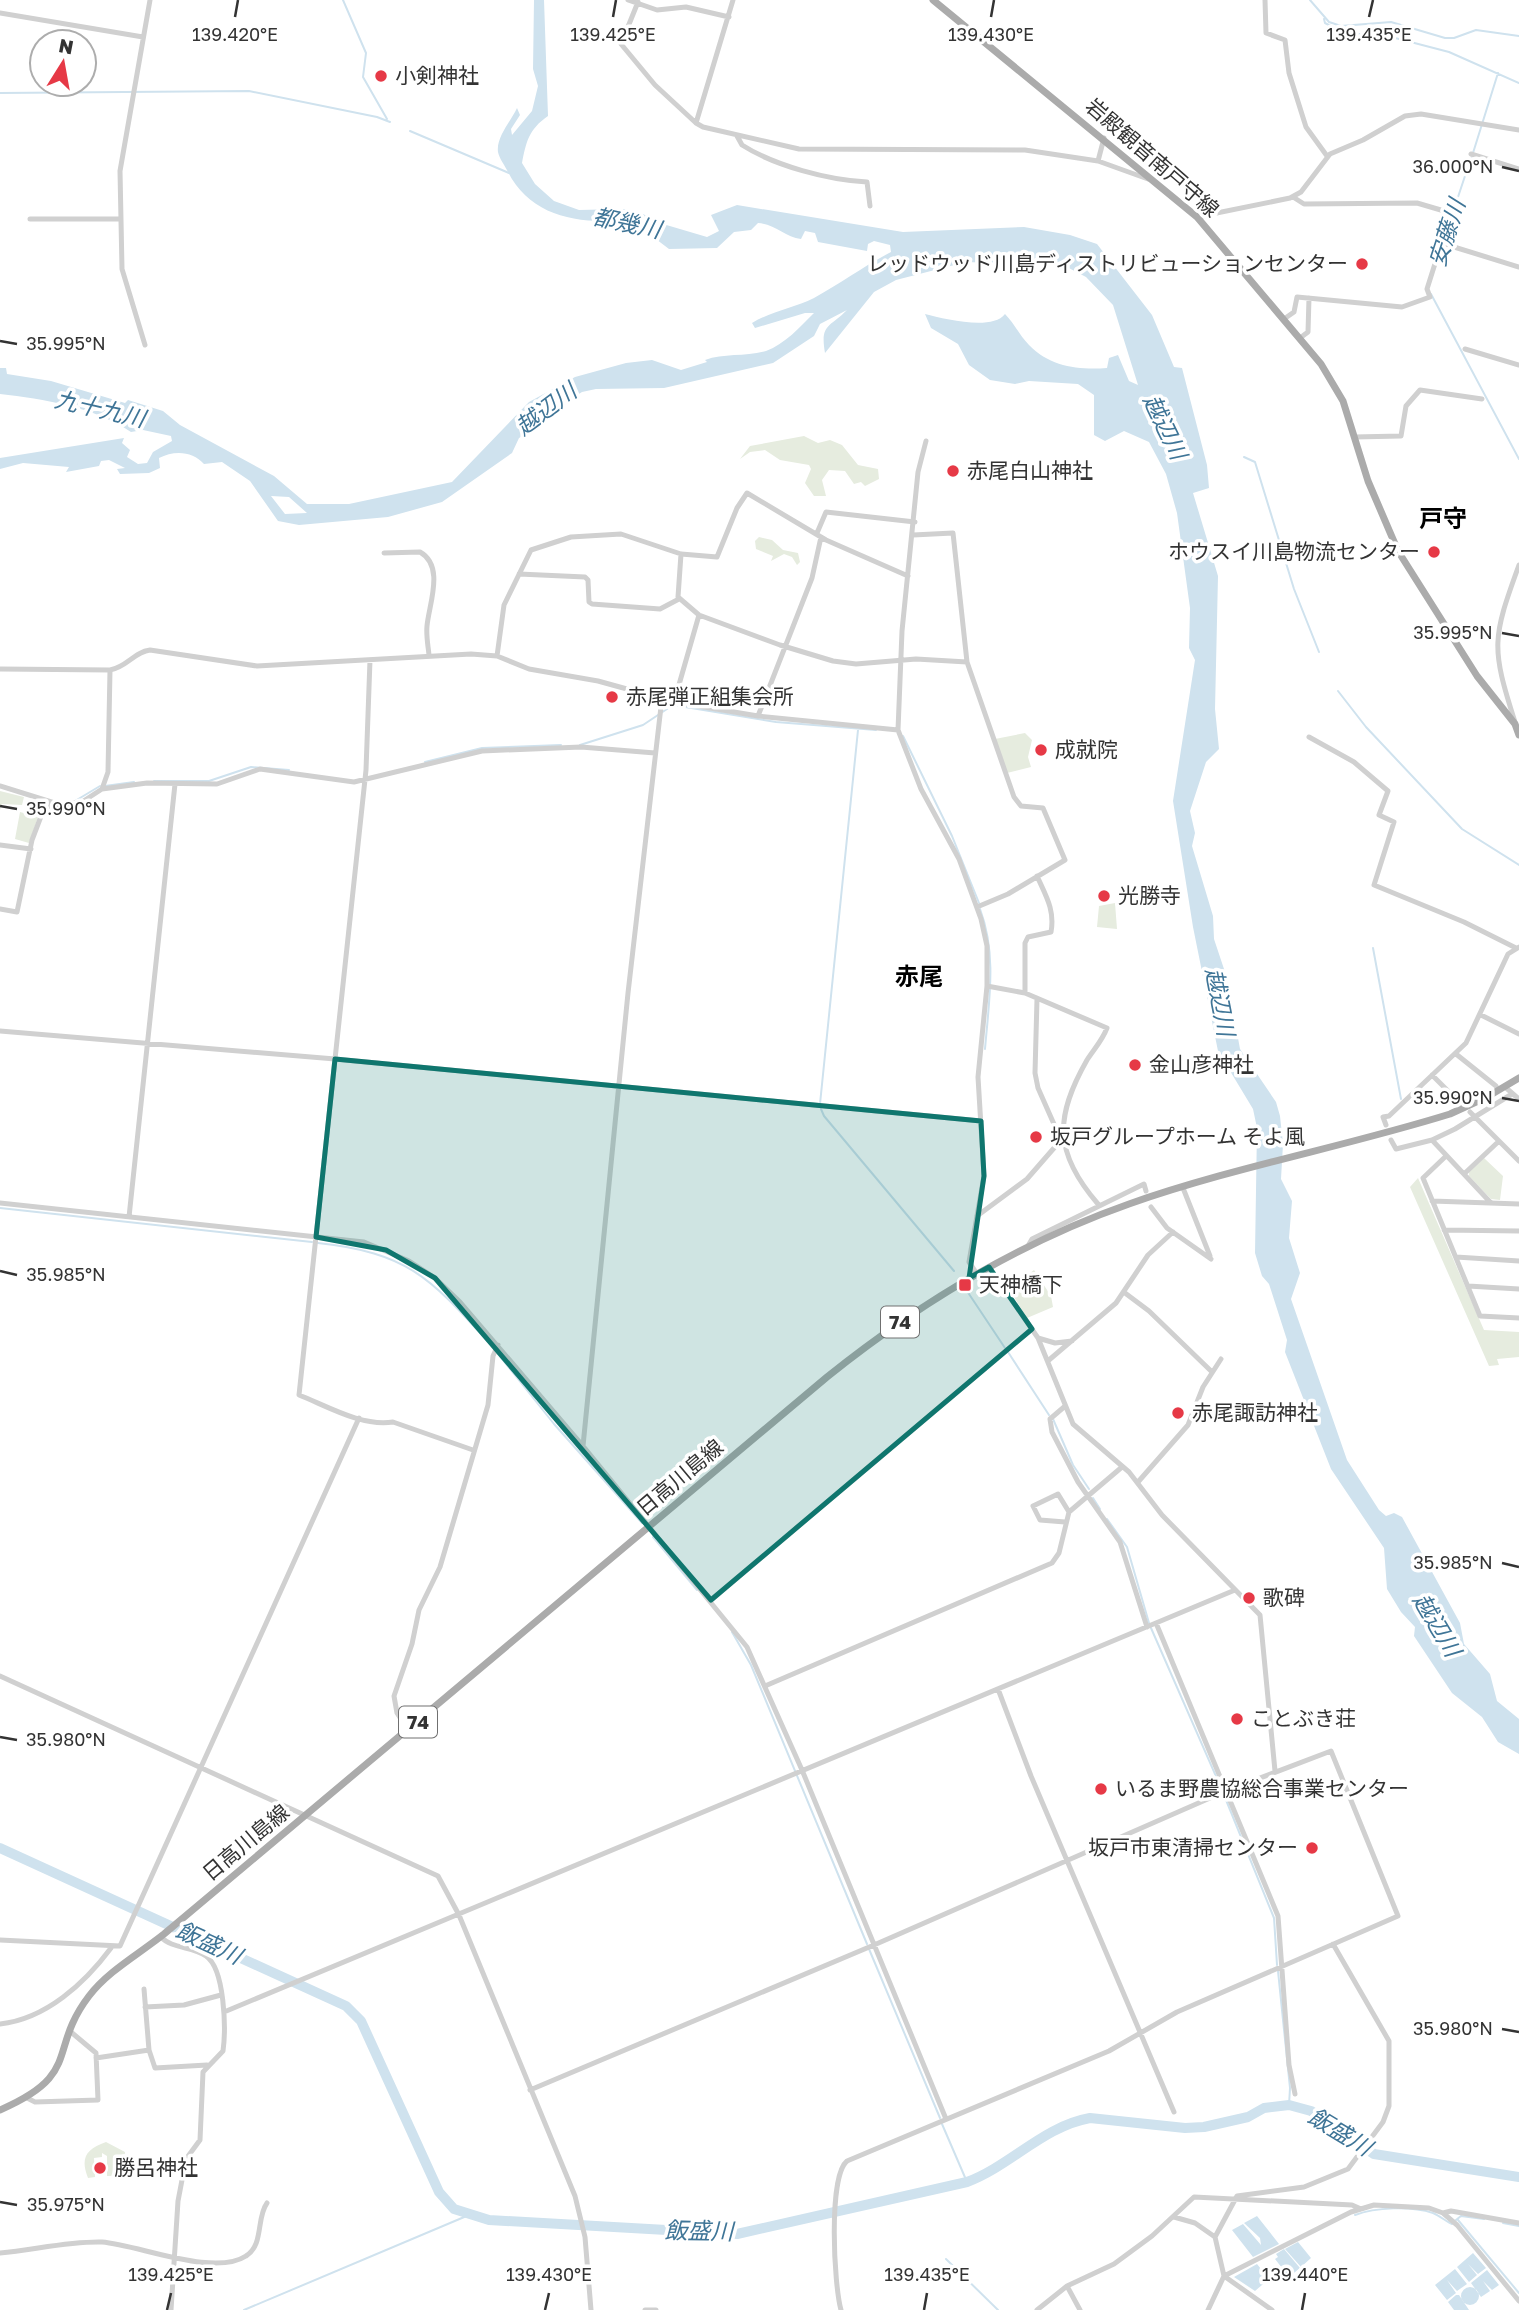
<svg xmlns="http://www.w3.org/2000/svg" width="1519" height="2310" font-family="'Golos Text','Noto Sans JP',sans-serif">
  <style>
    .green { fill: #e6ecdf }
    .water { fill: #cfe2ee; fill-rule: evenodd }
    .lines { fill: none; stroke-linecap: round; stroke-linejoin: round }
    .stream { stroke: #cfe2ee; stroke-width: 2 }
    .river { stroke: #cfe2ee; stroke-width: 10 }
    .minor { stroke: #d0d0d0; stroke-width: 5 }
    .major { stroke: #ababab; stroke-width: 7 }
    .marked { fill: #0f766e; fill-opacity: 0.2; stroke: #0f766e; stroke-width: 5; stroke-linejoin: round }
    .ticks { fill: none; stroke: #333; stroke-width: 2.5 }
    .poi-dot { fill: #e63946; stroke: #fff; stroke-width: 2.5 }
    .labels { text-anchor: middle; stroke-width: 7; stroke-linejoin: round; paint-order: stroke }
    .shield { fill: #fff; stroke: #707070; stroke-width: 2 }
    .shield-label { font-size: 19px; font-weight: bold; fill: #333 }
    .poi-label { font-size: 21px; fill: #333; stroke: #fff; text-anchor: start }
    .street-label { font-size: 21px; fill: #333; stroke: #fff }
    .water-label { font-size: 23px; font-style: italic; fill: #3f7597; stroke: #fff }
    .quarter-label { font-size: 24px; font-weight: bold; fill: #000; stroke: #fff }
    .ticks-label { font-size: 18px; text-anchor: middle; fill: #333; stroke: #fff; stroke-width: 7; stroke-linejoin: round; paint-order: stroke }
  </style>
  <rect width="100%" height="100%" fill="#fff"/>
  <path class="green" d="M804 436 818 443 830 440 842 445 858 465 878 469 879 479 865 486 861 482 854 484 845 471 829 470 822 480 826 496H814L805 483 811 469 809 465 780 460 765 450 750 452 740 459 750 446Z
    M759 537 772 540 783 550 798 553 800 562 797 565 792 557 784 554 771 561 773 556 756 549 755 541Z
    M1025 733 1032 740 1028 757 1031 767 1007 773 995 739Z
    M0 791 24 797 22 805 2 804 0 810Z
    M20 812 38 817 29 843 15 839Z
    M1115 903 1117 929 1097 927 1099 906Z
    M1484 1158 1503 1176 1500 1200 1491 1199 1469 1176V1172Z
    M1418 1178 1484 1330 1519 1332V1357L1497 1359 1499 1365 1489 1366 1410 1187Z
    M1034 1270 1051 1296 1053 1307 1027 1318 1009 1289Z
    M106 2142 125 2152 124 2170 120 2176H107V2156L102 2153V2157L94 2158 95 2177 88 2178C80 2158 86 2149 106 2142Z"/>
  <path class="water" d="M534 0H544L548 116C529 129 526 142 522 163L535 184 554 201 579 210 622 209 639 212 663 224 707 237 719 231 711 215 737 205 903 232 1024 227 1070 235 1097 244 1152 315 1174 367 1182 368 1207 465 1209 488 1193 493 1218 576 1215 709 1219 749 1206 762 1190 811 1195 833 1192 846 1213 916 1214 939 1227 978 1240 1049 1276 1102 1280 1116 1283 1144 1281 1179 1292 1201 1289 1238 1300 1273 1291 1299 1347 1460 1379 1510 1386 1516 1394 1513 1402 1517 1460 1623 1464 1644 1490 1674 1497 1701 1519 1719V1754L1498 1742 1482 1717 1452 1693 1414 1636 1415 1627 1401 1612 1387 1589 1384 1548 1331 1469 1285 1352 1287 1340 1269 1284 1262 1276 1255 1253 1257 1128 1253 1109 1218 1051 1193 927 1173 801 1195 660 1189 648 1190 608 1177 513 1166 474 1149 442 1124 431 1105 441 1094 435V395L1078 384 1029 381 1015 384 990 380 969 365 958 344 931 328 925 314C945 319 992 331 1005 314 1014 323 1020 336 1029 345 1050 367 1079 370 1107 368L1109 358 1118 355 1129 381 1138 385 1113 305 1086 277 1065 266 966 262 896 280 874 292 825 353C820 324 829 328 847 310L820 324 814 336 773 363 664 388 596 389 582 392 553 410 541 425 519 438 512 453 442 502 388 517 299 525 278 521 250 481 222 462 204 464C193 451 174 450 159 458L160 468 149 473 120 474 117 469 125 468 109 460 101 461 99 466 66 472 69 467 23 463 0 469V458L124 438 122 443 130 450 127 457 138 464 147 463 153 452 172 441 171 436 143 430 131 432C94 407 44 399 0 394V368H6L7 374 51 381 125 403 128 400 163 411 180 425 274 476 307 504H349L452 482 529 402 575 377 626 363 652 360 681 370 707 362 705 360C724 353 746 357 766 351 785 344 800 327 814 313H805L755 328 752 323C772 311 794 308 814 298 841 283 864 266 891 252L890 245 874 241 868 244 867 251 818 242 815 233 805 231 801 239C785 237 775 224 758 223L751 230 734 232 717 248 669 249 644 230 607 229 603 221C563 221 527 209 508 172 505 166 499 158 498 152 496 137 511 121 517 108L520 115 511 129 512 135 532 111 538 86 533 69ZM271 496 289 497 307 513 285 514Z
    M1257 2216 1279 2244 1253 2257 1232 2230 1243 2224 1261 2245 1260 2238 1244 2223Z
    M1298 2242 1311 2258 1301 2267 1285 2249Z
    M1284 2249 1300 2268 1289 2277 1275 2259 1278 2257 1276 2254Z
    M1473 2253 1486 2268 1478 2274 1468 2264 1477 2275 1469 2282 1457 2267Z
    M1257 2264 1269 2279 1255 2291 1234 2277Z
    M1455 2269 1467 2284 1457 2291 1447 2280 1456 2293 1447 2300 1435 2285Z
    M1487 2270 1499 2285 1492 2290 1483 2281 1490 2291 1481 2297 1471 2283Z
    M1461 2296a9 9 0 1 1 18 0a9 9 0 1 1-18 0Z
    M1456 2295H1459L1469 2310H1454L1448 2302Z"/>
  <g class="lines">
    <path class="stream" d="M343 0 366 53 363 77 387 119
      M1310 0 1329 22 1341 26 1391 22 1445 38H1454L1476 30 1519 36
      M1324 19 1325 23 1346 34H1366
      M1376 33 1449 52 1519 83
      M0 93 249 91 377 117 390 122
      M410 131 509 173
      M1473 153 1498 73
      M1453 212 1471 158
      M1431 294 1519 459
      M1244 457 1255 462 1294 589 1319 652
      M1338 691 1366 727 1462 829 1519 865
      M903 736 952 836 979 903
      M580 745 643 725 673 705 776 722 876 730
      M425 762 482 748 561 745
      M154 781H209L251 767 289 770
      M105 786 134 782
      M75 801 100 786
      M980 909C997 954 989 1001 985 1049
      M1373 948 1401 1099
      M820 1104 858 730
      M821 1109 824 1116 954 1271
      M0 1208 312 1242
      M318 1243C410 1253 431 1279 491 1345
      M965 1288 1005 1348
      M1008 1352 1049 1415
      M498 1354 554 1424 642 1523
      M1053 1419 1073 1465 1089 1489
      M1093 1498 1100 1509
      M1107 1519 1127 1547 1149 1623
      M653 1537 697 1590
      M1151 1628 1222 1790
      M732 1632 751 1665 867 1944
      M1224 1795 1274 1918 1277 1965
      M869 1949 940 2118
      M1278 1971 1290 2088 1289 2105
      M942 2124 967 2182
      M1355 2215C1375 2207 1412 2206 1433 2213 1440 2216 1447 2222 1452 2224
      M1456 2220 1461 2216 1484 2219
      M1458 2220 1519 2293
      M1503 2223 1519 2226
      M946 2259 998 2310
      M244 2310 469 2215"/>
    <path class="river" d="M0 1848 346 2006 361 2021 439 2192 454 2209 489 2220 737 2234 967 2182C1010 2166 1044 2126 1090 2118L1185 2128 1204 2127 1248 2117 1264 2108 1289 2105 1311 2111 1374 2154 1519 2177"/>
    <path class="minor" d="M628 0 657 10 686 7 729 17
      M733 0 696 123 703 127 799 149 1025 150 1098 161 1104 138
      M1265 0 1266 33 1285 40 1289 73 1306 127 1327 156
      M638 2 621 44 655 85 696 123
      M0 13 143 37
      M737 136 742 145C775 166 828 180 867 182L870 206
      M1471 154 1519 169
      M1098 161 1148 179
      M1197 217 1290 198 1301 192 1330 154 1363 140 1405 116 1421 114 1519 130
      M30 219H119
      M1441 243 1519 267
      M1284 319 1294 312 1297 297 1402 307 1430 297 1427 289 1451 213 1417 203 1304 204 1293 197
      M1300 338 1308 332 1309 298
      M145 345 122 269 120 171 150 0
      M1465 349 1519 365
      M1354 437 1401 436 1406 406 1420 390 1482 399
      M926 441 918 472 902 631 898 730 921 789 959 859 981 919 987 946V986L978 1077 984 1176 969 1262 977 1274
      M817 533 826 512 915 522
      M913 535 953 533 967 662 1014 797 1021 806 1043 808 1065 860 1008 894 977 907
      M384 553 420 552C445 566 429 604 427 626 426 636 428 645 429 655
      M681 554 678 597 699 615 780 645 833 661 856 664 916 659 967 662
      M519 574 585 577 588 580 589 602 592 604 660 609 679 599
      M497 656 504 605 531 550 571 537 621 534 681 554 717 557 737 508 747 493 826 540 908 576
      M370 660 366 770 299 1395C327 1406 362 1427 393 1422L473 1450
      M0 669 110 670C127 667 134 652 150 650L257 666 471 654 497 656 529 669 598 681 674 702 758 716 898 730
      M674 702 699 615
      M758 716 812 578 821 537
      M1515 722C1491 647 1492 639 1519 565
      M1309 737 1354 762 1388 791 1379 815 1394 822 1374 885 1464 922 1516 948
      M0 786 61 805
      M102 789 108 772 110 670
      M0 845 31 849
      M0 909 17 912 32 840 43 811 49 806 82 802 102 789 147 783 217 784 260 769 354 782 482 751 581 747 655 753
      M987 986 1025 993 1107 1028C1102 1041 1094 1049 1087 1060 1054 1118 1054 1153 1098 1204
      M1025 993V943L1028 937 1051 932C1055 910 1046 896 1037 876
      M1481 1015 1519 1034
      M0 1031 335 1059 981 1121
      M1456 1054 1496 1086
      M1432 1075 1460 1103
      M1505 1087 1519 1099
      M1470 1112 1519 1161
      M1386 1125 1383 1117 1389 1116 1466 1043 1508 954 1519 947
      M1391 1140 1396 1149 1432 1140 1455 1129 1512 1094
      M1432 1140 1491 1203
      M1445 1157 1423 1178 1480 1316 1519 1318
      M1464 1174 1498 1142
      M1183 1188 1210 1256
      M1432 1201 1519 1204
      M0 1203 364 1242 409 1261 435 1278 460 1302 583 1446 747 1647 802 1770 946 2119
      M1151 1207 1167 1228 1211 1259
      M977 1216 1027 1179 1061 1140 1038 1088 1035 1073 1037 999
      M129 1217 175 784
      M1444 1230 1519 1231
      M1028 1246 1032 1239 1144 1184 1146 1191
      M1456 1257 1519 1261
      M989 1267 1038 1338 1073 1424 1129 1472 1162 1515 1260 1615 1275 1771
      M1468 1286 1519 1289
      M1125 1293 1149 1311 1211 1371
      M1038 1338 1055 1343 1072 1341
      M1049 1360 1116 1303 1148 1255 1173 1232
      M1064 1407 1050 1419 1052 1432 1078 1482 1120 1542 1147 1627
      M583 1446 628 993 662 698
      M1138 1482 1188 1425 1203 1387 1221 1359
      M1065 1522 1040 1520 1033 1506 1058 1494 1069 1512
      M711 1600 1032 1329
      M1156 1623 1278 1916 1289 2065 1295 2094
      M0 1676 438 1876 459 1915 575 2196 585 2237 591 2310
      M765 1686 1052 1563 1059 1553 1069 1512 1122 1467
      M998 1689 1031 1776 1174 2112
      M408 1730 397 1713 394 1696 412 1644 419 1610 440 1567 488 1405 493 1356 498 1345
      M161 1937C172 1949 192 1946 206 1956 225 1969 226 2029 223 2051L203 2072 200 2140 186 2159 178 2201 171 2310
      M0 1940 120 1946 359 1418
      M144 1989 149 2050 155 2068 207 2065
      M145 2007 184 2005 221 1995
      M224 2012 1235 1590
      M0 2024C46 2019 85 1983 111 1948
      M96 2058 149 2050
      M530 2090 874 1945 1226 1791 1331 1751 1398 1916 1177 2012 1109 2051 847 2161C828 2177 834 2285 841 2310
      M27 2098 35 2102 98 2100 96 2053 71 2032
      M1443 2213 1451 2211 1519 2223
      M1174 2217 1195 2223 1215 2237
      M0 2253C34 2250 68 2241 102 2242 139 2245 214 2277 246 2256 264 2245 256 2218 267 2203
      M1067 2286 1080 2310
      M645 2310H656
      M1037 2310 1067 2286 1114 2264 1152 2236 1194 2197 1352 2205 1361 2209
      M1208 2310 1224 2276 1351 2212 1374 2205 1429 2208 1443 2213 1457 2225 1519 2301
      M1272 2310 1224 2276 1215 2237 1237 2196 1304 2187 1348 2169 1383 2122 1389 2106V2041L1333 1944"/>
    <path class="major" d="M933 0 1197 217 1321 364 1343 401 1368 481 1398 551 1477 676 1515 724 1519 735
      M0 2110C83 2074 47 2051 89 1996 108 1971 139 1954 164 1934L827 1377C918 1304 1018 1243 1129 1204 1234 1167 1344 1147 1450 1114L1487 1097 1519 1078"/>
  </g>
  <path class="marked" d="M335 1059 981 1121 984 1176 969 1278 989 1267 1032 1329 711 1600 435 1278 386 1250 316 1237Z"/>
  <path class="ticks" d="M235 17 238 0M613 17 616 0M991 17 994 0M1369 17 1373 0M1502 167 1519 171M0 341 17 344M1502 633 1519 636M0 806 17 809M1502 1098 1519 1101M0 1271 17 1275M1502 1563 1519 1567M0 1737 17 1740M1502 2029 1519 2032M0 2202 17 2205M167 2310 171 2293M545 2310 549 2293M924 2310 927 2293M1302 2310 1305 2293"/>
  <g class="poi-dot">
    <circle cx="381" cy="76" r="7"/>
    <circle cx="1362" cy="264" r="7"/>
    <circle cx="953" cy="471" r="7"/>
    <circle cx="1434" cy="552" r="7"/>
    <circle cx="612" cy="697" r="7"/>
    <circle cx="1041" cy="750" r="7"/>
    <circle cx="1104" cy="896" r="7"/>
    <circle cx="1135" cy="1065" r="7"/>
    <circle cx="1036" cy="1137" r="7"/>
    <rect x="958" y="1278" width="14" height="14" rx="3.5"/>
    <circle cx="1178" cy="1413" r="7"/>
    <circle cx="1249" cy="1598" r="7"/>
    <circle cx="1237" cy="1719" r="7"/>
    <circle cx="1101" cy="1789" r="7"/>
    <circle cx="1312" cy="1848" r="7"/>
    <circle cx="100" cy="2168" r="7"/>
  </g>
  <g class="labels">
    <g class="shield">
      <rect x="881" y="1306.5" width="38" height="31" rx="5"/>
      <rect x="399" y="1706.5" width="38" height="31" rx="5"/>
    </g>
    <g class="shield-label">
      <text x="900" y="1329">74</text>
      <text x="418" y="1729">74</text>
    </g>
    <g class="poi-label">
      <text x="395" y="83">小剣神社</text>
      <text x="1348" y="271" text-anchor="end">レッドウッド川島ディストリビューションセンター</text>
      <text x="967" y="478">赤尾白山神社</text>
      <text x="1420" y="559" text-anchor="end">ホウスイ川島物流センター</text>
      <text x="626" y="704">赤尾弾正組集会所</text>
      <text x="1055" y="757">成就院</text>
      <text x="1118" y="903">光勝寺</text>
      <text x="1149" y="1072">金山彦神社</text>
      <text x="1050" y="1144">坂戸グループホーム そよ風</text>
      <text x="979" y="1292">天神橋下</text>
      <text x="1192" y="1420">赤尾諏訪神社</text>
      <text x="1263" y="1605">歌碑</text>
      <text x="1251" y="1726">ことぶき荘</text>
      <text x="1115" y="1796">いるま野農協総合事業センター</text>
      <text x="1298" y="1855" text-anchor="end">坂戸市東清掃センター</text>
      <text x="114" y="2175">勝呂神社</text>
    </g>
    <g class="street-label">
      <text transform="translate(1152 158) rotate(41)" y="7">岩殿観音南戸守線</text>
      <text transform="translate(680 1478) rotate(-40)" y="7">日高川島線</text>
      <text transform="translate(246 1843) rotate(-40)" y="7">日高川島線</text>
    </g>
    <g class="water-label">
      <text transform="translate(627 223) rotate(12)" y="8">都幾川</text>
      <text transform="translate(1447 233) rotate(-72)" y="8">安藤川</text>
      <text transform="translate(100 409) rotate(13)" y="8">九十九川</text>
      <text transform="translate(546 409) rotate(-37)" y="8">越辺川</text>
      <text transform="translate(1165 427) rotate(64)" y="8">越辺川</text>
      <text transform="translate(1220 1002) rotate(79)" y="8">越辺川</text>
      <text transform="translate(1437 1625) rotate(59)" y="8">越辺川</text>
      <text transform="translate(209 1943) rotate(25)" y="8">飯盛川</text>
      <text transform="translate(1340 2132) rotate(31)" y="8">飯盛川</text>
      <text transform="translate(699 2231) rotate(1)" y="8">飯盛川</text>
    </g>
    <g class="quarter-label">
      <text x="1443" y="527">戸守</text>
      <text x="919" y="985">赤尾</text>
    </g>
  </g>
  <g class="ticks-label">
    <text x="235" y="41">139.420°E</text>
    <text x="613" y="41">139.425°E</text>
    <text x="991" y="41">139.430°E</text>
    <text x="1369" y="41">139.435°E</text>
    <text x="1453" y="173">36.000°N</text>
    <text x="66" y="350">35.995°N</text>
    <text x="1453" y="639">35.995°N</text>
    <text x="66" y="815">35.990°N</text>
    <text x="1453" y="1104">35.990°N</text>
    <text x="66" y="1281">35.985°N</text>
    <text x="1453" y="1569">35.985°N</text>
    <text x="66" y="1746">35.980°N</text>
    <text x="1453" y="2035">35.980°N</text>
    <text x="66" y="2211">35.975°N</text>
    <text x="171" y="2281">139.425°E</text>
    <text x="549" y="2281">139.430°E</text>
    <text x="927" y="2281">139.435°E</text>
    <text x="1305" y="2281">139.440°E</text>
  </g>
  <g transform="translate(63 63) rotate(11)"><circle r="33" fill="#ffffff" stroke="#adadad" stroke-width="2"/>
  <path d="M0-5L12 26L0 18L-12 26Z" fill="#e63946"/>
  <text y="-10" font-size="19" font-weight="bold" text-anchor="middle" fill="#333333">N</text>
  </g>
</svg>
